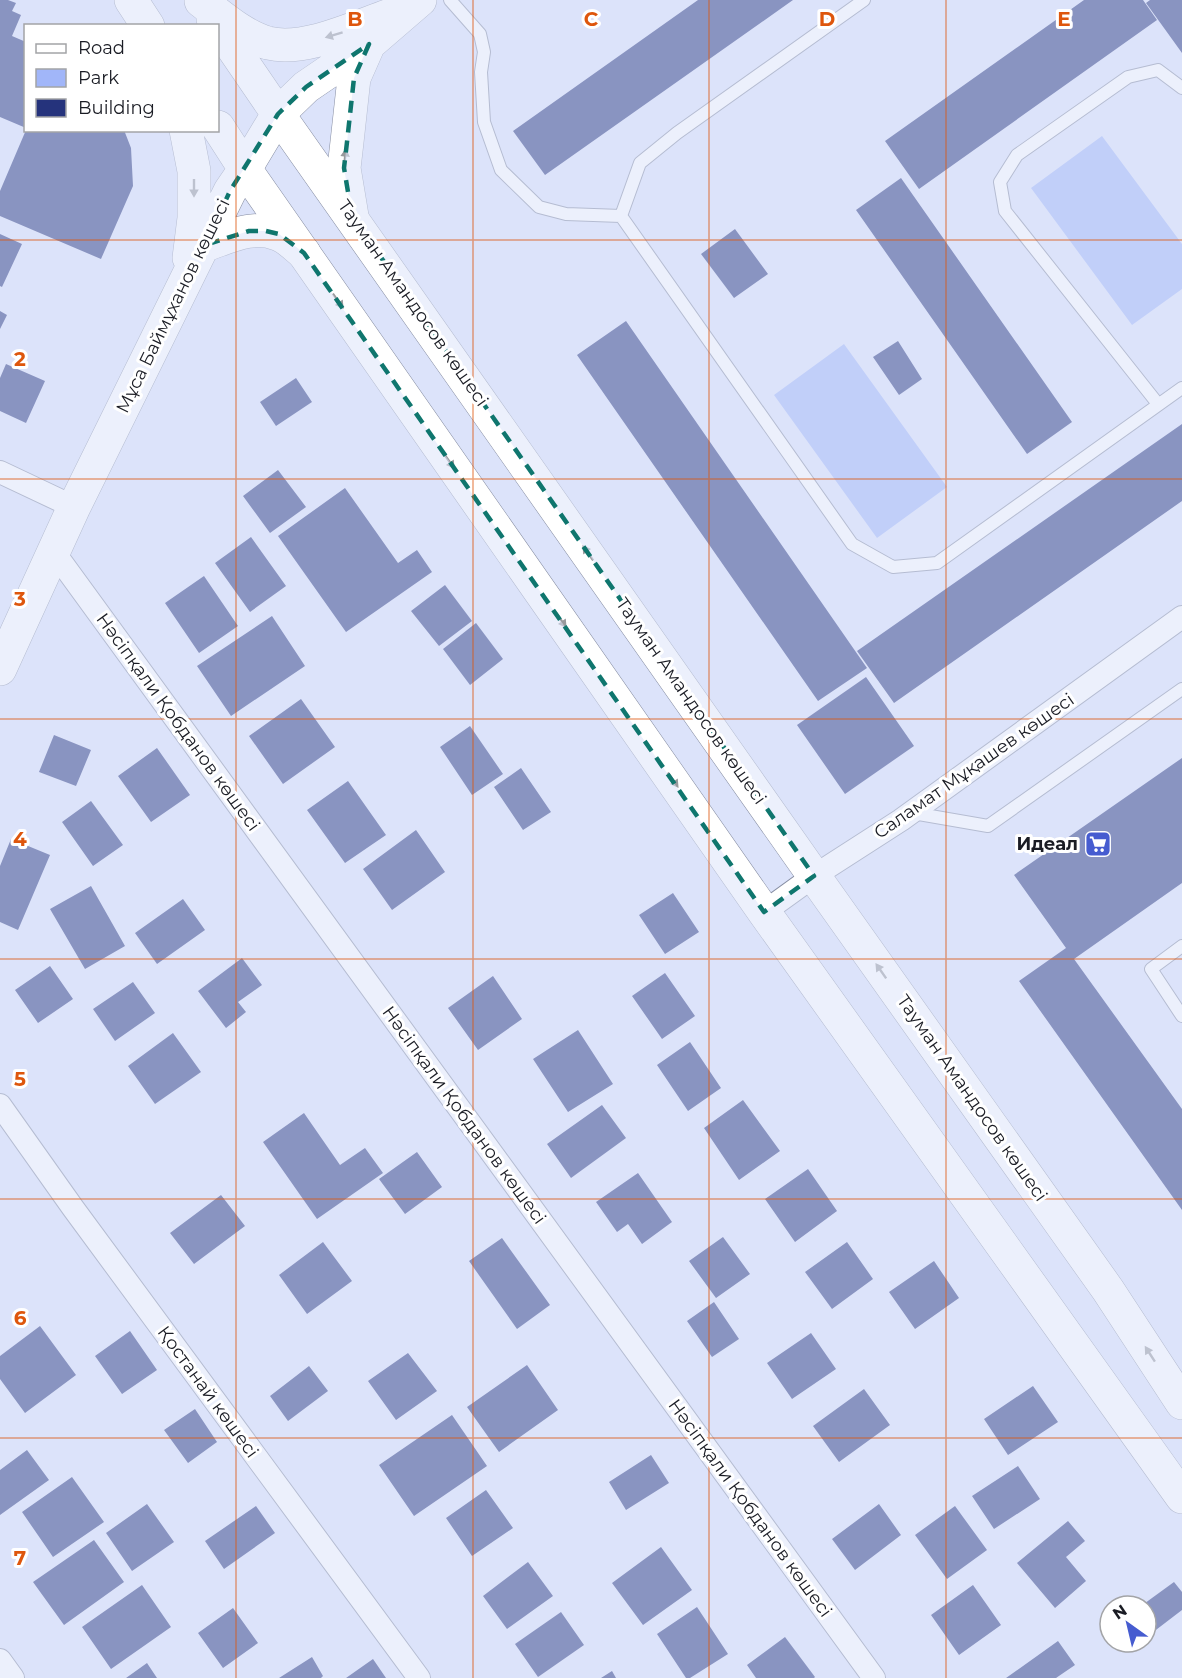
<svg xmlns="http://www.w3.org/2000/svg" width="1182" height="1678" font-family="Montserrat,sans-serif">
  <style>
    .park { fill: #a1b6f9 }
    .building { fill: #25337c }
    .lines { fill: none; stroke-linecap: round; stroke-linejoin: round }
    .lane-casing { stroke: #868da2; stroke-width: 14 }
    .street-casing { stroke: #868da2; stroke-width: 24 }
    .secondary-casing { stroke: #868da2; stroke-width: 34 }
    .primary-casing { stroke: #868da2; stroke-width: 34 }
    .lane { stroke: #fff; stroke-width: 12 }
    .street { stroke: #fff; stroke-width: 22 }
    .secondary { stroke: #fff; stroke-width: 33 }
    .primary { stroke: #fff; stroke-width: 33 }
    .oneway { fill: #98999c }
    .marked { fill: none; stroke: #0f766e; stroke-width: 4.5; stroke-dasharray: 12 8; stroke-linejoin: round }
    .grid { fill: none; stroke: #de560d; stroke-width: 1.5; stroke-opacity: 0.55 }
    .labels { text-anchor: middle; stroke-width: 6; stroke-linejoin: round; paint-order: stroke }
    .street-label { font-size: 18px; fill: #1a1c24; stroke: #fff }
    .poi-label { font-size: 18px; font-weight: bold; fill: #1a1c24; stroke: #fff; text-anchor: end }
    .grid-label { font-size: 20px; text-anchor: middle; font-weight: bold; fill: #de560d; stroke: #fff; stroke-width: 6; stroke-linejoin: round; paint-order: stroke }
  </style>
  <rect width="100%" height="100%" fill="#dce3fa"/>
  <path class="park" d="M1102 136 1182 244V289L1132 325 1031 188Z
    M844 344 947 487 877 538 774 395Z"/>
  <path class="building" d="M0 0H8L16 3 12 11 21 15 12 36 26 42V128L0 117Z
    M698 0H793L545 175 513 131Z
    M1084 0H1143L1157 20 919 189 885 141Z
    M1150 0H1182V53L1146 3Z
    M26 130H124L131 148 133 186 101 259 0 216V191Z
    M901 178 1072 422 1027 454 856 210Z
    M735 229 768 274 734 298 701 254Z
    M0 234 22 244 2 287 0 286Z
    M0 311 7 315 0 329Z
    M626 321 867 668 818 701 577 355Z
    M898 341 922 379 899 395 873 357Z
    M6 364 45 381 26 423 0 411V378Z
    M296 378 312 402 276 426 260 402Z
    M1182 424V501L894 703 857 651Z
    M278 470 306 507 270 533 243 496Z
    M345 488 398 563 417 550 432 572 346 632 278 536Z
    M251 537 286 586 250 612 215 563Z
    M204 576 238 626 199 653 165 603Z
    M445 585 472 621 439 646 411 611Z
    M272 616 305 666 231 716 197 666Z
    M476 623 503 659 470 685 443 649Z
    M866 677 914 746 845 794 797 725Z
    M301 699 335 747 283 784 249 736Z
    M470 726 503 774 472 795 440 747Z
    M54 735 91 750 76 786 39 772Z
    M157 748 190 795 151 822 118 776Z
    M1182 758V883L1074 959 1182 1109V1210L1019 981 1066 948 1014 875Z
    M521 768 551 812 523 830 494 787Z
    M348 781 386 835 345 863 307 810Z
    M91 801 123 845 93 866 62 822Z
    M416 830 445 872 392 910 363 869Z
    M11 839 50 855 18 930 0 922V866Z
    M91 886 125 946 85 969 50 909Z
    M673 893 699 932 665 954 639 915Z
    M183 899 205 930 157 964 135 933Z
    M242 958 262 985 238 1002 246 1012 226 1028 198 991Z
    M50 966 73 999 38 1023 15 990Z
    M665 973 695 1016 662 1039 632 996Z
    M493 976 522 1019 478 1050 448 1008Z
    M133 982 155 1013 115 1041 93 1009Z
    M578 1030 613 1084 568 1112 533 1059Z
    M173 1033 201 1072 155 1104 128 1066Z
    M690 1042 721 1088 688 1111 657 1065Z
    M743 1100 780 1151 739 1180 704 1128Z
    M602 1105 626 1138 571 1178 547 1144Z
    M304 1113 340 1165 365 1148 383 1173 317 1219 263 1142Z
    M417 1152 442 1187 405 1214 379 1179Z
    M808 1169 837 1211 795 1242 765 1199Z
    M638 1173 672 1222 642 1244 628 1224 617 1232 596 1202Z
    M221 1195 245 1226 194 1264 170 1233Z
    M723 1237 750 1274 716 1298 689 1261Z
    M502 1238 550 1305 517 1329 469 1261Z
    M323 1242 352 1281 307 1314 279 1275Z
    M847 1242 873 1279 832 1309 805 1272Z
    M934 1261 959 1298 915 1329 889 1292Z
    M714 1302 739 1339 712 1357 687 1321Z
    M40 1326 76 1375 25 1413 0 1379V1356Z
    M130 1331 157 1370 122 1394 95 1356Z
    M811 1333 836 1369 792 1399 767 1363Z
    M408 1353 437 1391 396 1420 368 1381Z
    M527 1365 558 1410 499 1452 467 1407Z
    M309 1366 328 1391 288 1421 270 1396Z
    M1033 1386 1058 1422 1008 1455 984 1419Z
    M864 1389 890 1425 839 1462 813 1426Z
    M195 1409 217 1442 188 1463 164 1430Z
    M452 1415 487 1466 414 1516 379 1465Z
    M27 1450 49 1480 0 1515V1470Z
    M651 1455 669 1483 626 1510 609 1482Z
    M1018 1466 1040 1499 994 1529 972 1496Z
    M72 1477 104 1522 53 1557 22 1512Z
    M486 1490 513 1528 472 1556 446 1518Z
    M147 1504 174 1542 132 1571 106 1533Z
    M879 1504 901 1535 855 1570 832 1539Z
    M256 1506 275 1533 224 1569 205 1541Z
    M955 1506 987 1550 947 1579 915 1535Z
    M1068 1521 1085 1541 1066 1557 1086 1581 1055 1608 1017 1563Z
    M94 1540 124 1582 64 1625 33 1582Z
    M661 1547 692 1590 643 1625 612 1583Z
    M528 1562 553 1596 507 1629 483 1596Z
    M1174 1582 1182 1592V1610L1148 1636 1146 1633V1606H1141Z
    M142 1585 171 1627 111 1669 82 1627Z
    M973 1585 1001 1625 959 1655 931 1615Z
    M697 1607 728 1654 690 1678H686L657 1634Z
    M233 1608 258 1643 223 1668 198 1633Z
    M561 1612 584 1645 538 1677 515 1644Z
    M785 1637 815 1677 814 1678H756L747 1665Z
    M1058 1641 1075 1665 1056 1678H1006Z
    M312 1657 323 1676 321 1678H279Z
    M373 1659 386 1678H346Z
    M147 1663 157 1678H126Z
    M612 1671 616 1678H601Z"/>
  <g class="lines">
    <defs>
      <path id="lane" d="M450 0 480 34 484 52 481 72 484 122 501 170 539 207 566 214 621 216 640 163 677 133 864 0
        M621 216 852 544 893 567 937 563 1182 388
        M1158 404 1005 211 1000 182 1017 155 1128 77 1158 70 1182 88
        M913 813 988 826 1182 689
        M1182 946 1151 969 1182 1016"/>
      <path id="street" d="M0 472 74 507
        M54 552 874 1678
        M764 912 814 876 901 820 1182 617
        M0 1105 73 1208 419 1678
        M0 1660 13 1678"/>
      <path id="secondary" d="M278 114 814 876 1108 1290 1182 1403
        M245 169 764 912 1182 1497"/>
      <path id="primary" d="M131 0 148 26
        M201 1C221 16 243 36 268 43 304 52 356 27 390 15
        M213 19 278 114
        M218 127 245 169
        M186 130 194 171V218L189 258
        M352 216 344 168 347 142 354 78 369 44
        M205 245C227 238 253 224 277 234 287 237 296 247 304 253
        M0 669 74 507 230 191 245 169 278 114 306 87 369 44 420 0"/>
    </defs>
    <use href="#lane" class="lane-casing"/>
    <use href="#street" class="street-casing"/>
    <use href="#secondary" class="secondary-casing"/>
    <use href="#primary" class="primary-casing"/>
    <use href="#lane" class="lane"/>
    <use href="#street" class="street"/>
    <use href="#secondary" class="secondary"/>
    <use href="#primary" class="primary"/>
  </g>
  <defs><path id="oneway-solid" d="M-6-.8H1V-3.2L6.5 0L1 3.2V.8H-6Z" transform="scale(1.5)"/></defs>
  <g class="oneway">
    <use href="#oneway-solid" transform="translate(334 35) rotate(163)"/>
    <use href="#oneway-solid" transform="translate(345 158) rotate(-85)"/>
    <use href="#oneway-solid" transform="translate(194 188) rotate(90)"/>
    <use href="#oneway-solid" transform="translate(338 301) rotate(55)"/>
    <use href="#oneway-solid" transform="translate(449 461) rotate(55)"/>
    <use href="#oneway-solid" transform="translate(588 553) rotate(-125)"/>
    <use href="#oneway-solid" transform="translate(561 620) rotate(55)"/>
    <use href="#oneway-solid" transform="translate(673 780) rotate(55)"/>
    <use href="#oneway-solid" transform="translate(881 971) rotate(-125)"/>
    <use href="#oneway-solid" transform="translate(1150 1354) rotate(-123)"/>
  </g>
  <path d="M0 0H1182V1678H0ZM369 44 354 78 347 142 344 168 352 216 814 876 764 912 304 253 279 234 266 231H249L205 245 230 191 278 114 306 87Z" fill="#dce3fa" fill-opacity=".55" fill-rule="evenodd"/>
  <path class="marked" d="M369 44 354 78 347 142 344 168 352 216 814 876 764 912 304 253 279 234 266 231H249L205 245 230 191 278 114 306 87Z"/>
  <path class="grid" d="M236 0V1678M473 0V1678M709 0V1678M946 0V1678M0 240H1182M0 479H1182M0 719H1182M0 959H1182M0 1199H1182M0 1438H1182"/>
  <defs>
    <symbol id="supermarket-square" viewBox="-11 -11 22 22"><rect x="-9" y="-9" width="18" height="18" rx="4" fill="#465cd0" stroke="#fff"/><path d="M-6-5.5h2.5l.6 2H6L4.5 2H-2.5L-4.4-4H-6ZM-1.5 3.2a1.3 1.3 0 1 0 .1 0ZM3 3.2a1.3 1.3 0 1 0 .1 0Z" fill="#fff"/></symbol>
  </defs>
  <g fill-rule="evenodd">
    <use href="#supermarket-square" x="1083" y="829" width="30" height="30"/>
  </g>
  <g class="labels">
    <g class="street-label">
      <text transform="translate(413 303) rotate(55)" y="6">Тауман Амандосов көшесі</text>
      <text transform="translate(173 306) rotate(-64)" y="6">Мұса Баймұханов көшесі</text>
      <text transform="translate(691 701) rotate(55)" y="6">Тауман Амандосов көшесі</text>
      <text transform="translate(178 722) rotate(54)" y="6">Нәсіпқали Қобданов көшесі</text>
      <text transform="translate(974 766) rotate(-35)" y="6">Саламат Мұқашев көшесі</text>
      <text transform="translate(972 1098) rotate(55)" y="6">Тауман Амандосов көшесі</text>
      <text transform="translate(464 1115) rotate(54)" y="6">Нәсіпқали Қобданов көшесі</text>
      <text transform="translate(208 1392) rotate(54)" y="6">Қостанай көшесі</text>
      <text transform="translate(750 1508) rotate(54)" y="6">Нәсіпқали Қобданов көшесі</text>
    </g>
    <g class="poi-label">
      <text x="1078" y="850">Идеал</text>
    </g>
  </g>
  <g class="grid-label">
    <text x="355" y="26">B</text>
    <text x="591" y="26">C</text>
    <text x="827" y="26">D</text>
    <text x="1064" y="26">E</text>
    <text x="20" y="366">2</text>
    <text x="20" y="606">3</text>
    <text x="20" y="846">4</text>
    <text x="20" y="1086">5</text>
    <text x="20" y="1325">6</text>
    <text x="20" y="1565">7</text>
  </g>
  <rect x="24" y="24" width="195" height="108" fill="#ffffff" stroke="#a3a4a7" stroke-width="1.5"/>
  <rect x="36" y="44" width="30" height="9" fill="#ffffff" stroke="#a3a4a7" stroke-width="1.5"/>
  <text x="78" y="54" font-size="18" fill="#1a1c24">Road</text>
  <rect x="36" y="69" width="30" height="18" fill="#a1b6f9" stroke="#a3a4a7" stroke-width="1.5"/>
  <text x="78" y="84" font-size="18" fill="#1a1c24">Park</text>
  <rect x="36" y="99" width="30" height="18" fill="#25337c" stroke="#a3a4a7" stroke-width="1.5"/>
  <text x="78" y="114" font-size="18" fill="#1a1c24">Building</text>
  <g transform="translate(1128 1624) rotate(326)"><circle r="28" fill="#ffffff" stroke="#a3a4a7" stroke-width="1.5"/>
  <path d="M0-4.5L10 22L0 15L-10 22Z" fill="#465cd0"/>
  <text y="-9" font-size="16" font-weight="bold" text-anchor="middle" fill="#1a1c24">N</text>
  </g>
</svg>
